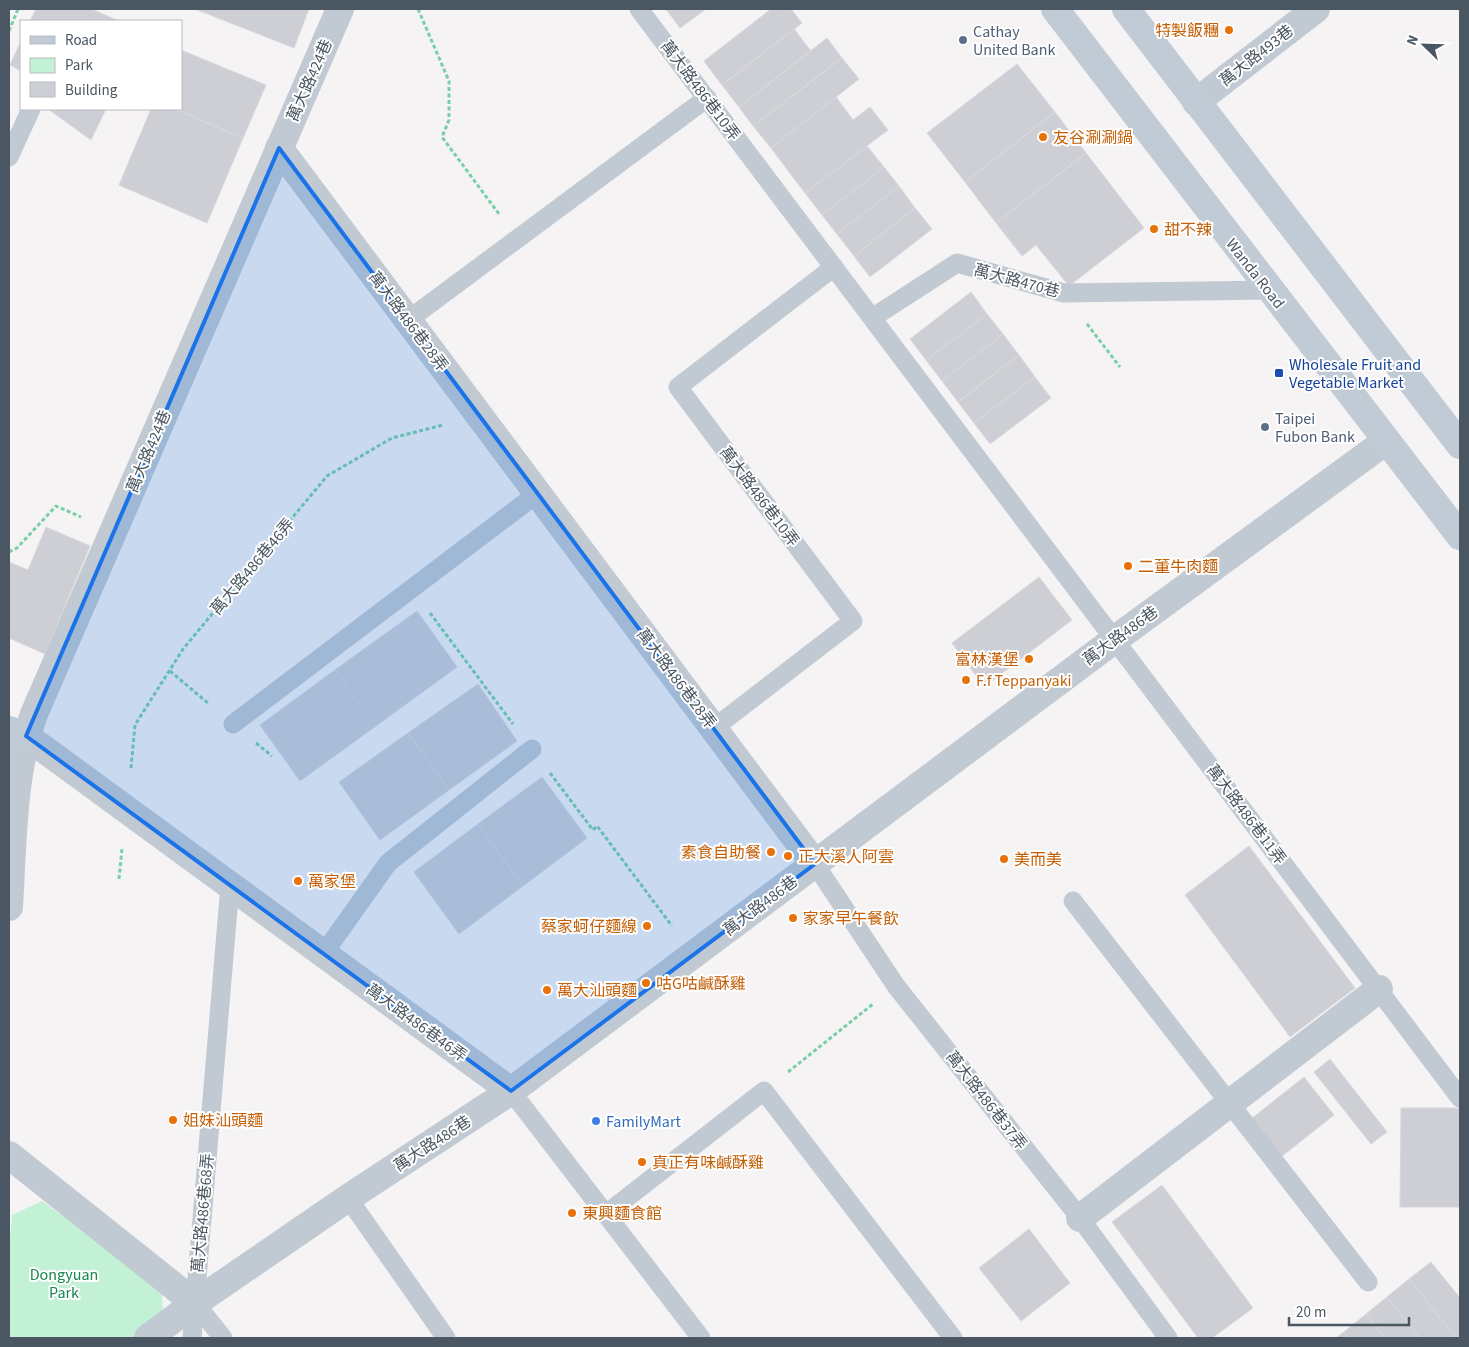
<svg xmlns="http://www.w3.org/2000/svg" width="1469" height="1347" font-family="'Source Sans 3','Noto Sans TC',sans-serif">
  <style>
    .green { fill: #c3f1d5 }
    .building { fill: #cdcfd5; stroke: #d7d9de }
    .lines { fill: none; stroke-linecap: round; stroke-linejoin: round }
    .path { stroke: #7ad0a6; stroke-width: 3; stroke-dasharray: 4 2.5; stroke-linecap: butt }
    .lane { stroke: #c1cad2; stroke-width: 19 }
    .street { stroke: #c1cad2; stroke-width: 28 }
    .secondary { stroke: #c1cbd6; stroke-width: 28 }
    .marked { fill: #1a73e8; fill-opacity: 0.2; stroke: #1a73e8; stroke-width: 4; stroke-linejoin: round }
    .food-dot { fill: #e8710a; stroke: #fff; stroke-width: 2 }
    .service-dot { fill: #5c6f8a; stroke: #fff; stroke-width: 2 }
    .transit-dot { fill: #1a4fb4; stroke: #fff; stroke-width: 2 }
    .shop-dot { fill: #3f7fe0; stroke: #fff; stroke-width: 2 }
    .labels { text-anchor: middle; stroke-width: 4; stroke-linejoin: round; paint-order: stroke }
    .food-label { font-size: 16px; fill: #c56008; stroke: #fff; text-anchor: start }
    .service-label { font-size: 16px; fill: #4e5e75; stroke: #fff; text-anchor: start }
    .street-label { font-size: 16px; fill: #4a5661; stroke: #fff }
    .transit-label { font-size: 16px; fill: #164399; stroke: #fff; text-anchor: start }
    .shop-label { font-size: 16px; fill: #366cbe; stroke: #fff; text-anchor: start }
    .park-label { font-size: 16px; fill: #17864f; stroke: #fff }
  </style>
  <rect width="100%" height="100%" fill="#f5f3f3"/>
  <path class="green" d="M42 1201 162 1287 163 1322 141 1338H9V1250L12 1215Z"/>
  <path class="building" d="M36 9H91L119 21H30Z
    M195 9H309L294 48Z
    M666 9H706L680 28Z
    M771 9H791L802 23 722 85 704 61Z
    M794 29 811 51 739 107 722 85Z
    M827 38 842 58 753 126 739 107Z
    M21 41V71L10 65Z
    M181 50 266 85 243 138 175 109H181Z
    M842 58 859 79 771 148 753 126Z
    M1017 64 1055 112 965 182 927 133Z
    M836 97 853 120 870 107 888 130 805 193 771 148Z
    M48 109H106L91 140Z
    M151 109H175L243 138 207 223 119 185Z
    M1055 112 1086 153 996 223 965 182Z
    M867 146 884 167 822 215 805 193Z
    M1086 153 1144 228 1069 286 1036 245 1022 256 996 223Z
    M884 167 899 186 837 234 822 215Z
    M899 186 915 208 854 256 837 234Z
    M915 208 932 229 870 277 854 256Z
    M971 292 987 314 926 360 910 339Z
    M987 314 1003 334 942 381 926 360Z
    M1003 334 1019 355 958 402 942 381Z
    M1019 355 1035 377 974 423 958 402Z
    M1035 377 1051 398 990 444 974 423Z
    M46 527 90 546 45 654 9 638V562L28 570Z
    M1039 577 1072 620 984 687 952 643Z
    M417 611 457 667 376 726 335 670Z
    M335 670 376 726 300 781 260 725Z
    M478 684 517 741 449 790 408 733Z
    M408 733 449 790 380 840 339 782Z
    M542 777 587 838 523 886 478 824Z
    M478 824 523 886 459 934 414 872Z
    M1249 846 1355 988 1290 1037 1185 895Z
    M1330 1059 1387 1132 1371 1144 1314 1072Z
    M1304 1077 1334 1115 1281 1157 1251 1119Z
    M1401 1108H1460V1207H1400Z
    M1162 1185 1253 1308 1212 1338H1198L1112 1222Z
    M1029 1229 1070 1283 1021 1321 979 1268Z
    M1431 1262 1460 1298V1338H1456L1409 1279Z
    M1409 1279 1456 1338H1420L1387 1297Z
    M1387 1297 1420 1338H1385L1366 1314Z
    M1366 1314 1385 1338H1349L1344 1332Z
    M1344 1332 1349 1338H1336Z"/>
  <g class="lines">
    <path class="path" d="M418 9 449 81V120L442 137 499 214
      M9 31 18 9
      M1087 324 1120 367
      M9 552 17 548 56 506 81 517
      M430 613 513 724
      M170 671 209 704
      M256 743 272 756
      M131 768 135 725 183 649 327 476 392 438 443 425
      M550 773 593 830 597 826 672 926
      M119 879 122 849
      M788 1072 873 1004"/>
    <path class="lane" d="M639 9 1460 1098
      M9 157 31 109
      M872 318 957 263 1064 293 1269 290
      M408 320 707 98
      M233 724 538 493
      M714 728 853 621 678 387 834 267
      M815 864 896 986 1080 1218 1168 1338
      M1073 901 1368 1282
      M324 953 388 863 532 749
      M511 1091 701 1338
      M348 1198 446 1338
      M606 1214 764 1091 953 1338
      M195 1303 223 1338
      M192 1338 230 885"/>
    <path class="street" d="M1196 102 1316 9
      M279 148 815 864
      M26 736 511 1091
      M9 907C13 843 12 774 34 714L340 9
      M9 1155 195 1303
      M1080 1218 1379 989
      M148 1338 195 1303 348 1198 511 1091 1114 640 1386 441"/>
    <path class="secondary" d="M1055 9 1460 536
      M1126 9 1460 445
      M9 730 26 736"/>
  </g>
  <path class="marked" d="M279 148 815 864 511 1091 26 736Z"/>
  <g class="food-dot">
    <circle cx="1229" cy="30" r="5"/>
    <circle cx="1043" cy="137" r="5"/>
    <circle cx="1154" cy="229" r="5"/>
    <circle cx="1128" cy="566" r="5"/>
    <circle cx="1029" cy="659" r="5"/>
    <circle cx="966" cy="680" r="5"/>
    <circle cx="771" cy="852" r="5"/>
    <circle cx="788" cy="856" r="5"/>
    <circle cx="1004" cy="859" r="5"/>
    <circle cx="298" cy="881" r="5"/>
    <circle cx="793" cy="918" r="5"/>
    <circle cx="647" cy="926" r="5"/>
    <circle cx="646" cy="983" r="5"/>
    <circle cx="547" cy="990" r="5"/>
    <circle cx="173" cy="1120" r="5"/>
    <circle cx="642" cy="1162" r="5"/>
    <circle cx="572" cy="1213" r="5"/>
  </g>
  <g class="service-dot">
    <circle cx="963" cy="40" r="5"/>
    <circle cx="1265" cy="427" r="5"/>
  </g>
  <rect class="transit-dot" x="1274" y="368" width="10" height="10" rx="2.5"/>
  <circle class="shop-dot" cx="596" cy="1121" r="5"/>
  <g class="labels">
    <g class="food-label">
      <text x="1219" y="36" text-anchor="end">特製飯糰</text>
      <text x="1053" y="143">友谷涮涮鍋</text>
      <text x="1164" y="235">甜不辣</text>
      <text x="1138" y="572">二董牛肉麵</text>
      <text x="1019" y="665" text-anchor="end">富林漢堡</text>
      <text x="976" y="686">F.f Teppanyaki</text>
      <text x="761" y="858" text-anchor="end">素食自助餐</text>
      <text x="798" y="862">正大溪人阿雲</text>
      <text x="1014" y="865">美而美</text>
      <text x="308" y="887">萬家堡</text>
      <text x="803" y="924">家家早午餐飲</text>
      <text x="637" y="932" text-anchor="end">蔡家蚵仔麵線</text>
      <text x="656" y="989">咕G咕鹹酥雞</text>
      <text x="557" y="996">萬大汕頭麵</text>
      <text x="183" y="1126">姐妹汕頭麵</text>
      <text x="652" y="1168">真正有味鹹酥雞</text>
      <text x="582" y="1219">東興麵食館</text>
    </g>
    <g class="service-label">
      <text x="973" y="37">Cathay<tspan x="973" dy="18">United Bank</tspan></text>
      <text x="1275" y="424">Taipei<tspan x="1275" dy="18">Fubon Bank</tspan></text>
    </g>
    <g class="street-label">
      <text transform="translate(1256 55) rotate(-38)" y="6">萬大路493巷</text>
      <text transform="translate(309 80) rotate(-66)" y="6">萬大路424巷</text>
      <text transform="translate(701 90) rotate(53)" y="6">萬大路486巷10弄</text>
      <text transform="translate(1256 273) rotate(52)" y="6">Wanda Road</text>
      <text transform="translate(1017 280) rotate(15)" y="6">萬大路470巷</text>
      <text transform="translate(409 321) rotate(53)" y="6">萬大路486巷28弄</text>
      <text transform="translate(148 451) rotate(-67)" y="6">萬大路424巷</text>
      <text transform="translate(760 496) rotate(53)" y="6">萬大路486巷10弄</text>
      <text transform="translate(252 566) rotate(-50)" y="6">萬大路486巷46弄</text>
      <text transform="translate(1120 635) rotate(-36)" y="6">萬大路486巷</text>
      <text transform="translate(677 678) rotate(53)" y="6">萬大路486巷28弄</text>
      <text transform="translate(1247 814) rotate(53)" y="6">萬大路486巷11弄</text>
      <text transform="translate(760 905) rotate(-37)" y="6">萬大路486巷</text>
      <text transform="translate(417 1022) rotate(36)" y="6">萬大路486巷46弄</text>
      <text transform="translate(987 1100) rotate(52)" y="6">萬大路486巷37弄</text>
      <text transform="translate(432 1143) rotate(-33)" y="6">萬大路486巷</text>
      <text transform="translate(202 1213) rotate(-85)" y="6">萬大路486巷68弄</text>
    </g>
    <g class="transit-label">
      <text x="1289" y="370">Wholesale Fruit and<tspan x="1289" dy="18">Vegetable Market</tspan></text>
    </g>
    <g class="shop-label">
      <text x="606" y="1127">FamilyMart</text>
    </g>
    <g class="park-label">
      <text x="64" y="1280">Dongyuan<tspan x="64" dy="18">Park</tspan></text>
    </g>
  </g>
  <rect width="1469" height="1347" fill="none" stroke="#4a5661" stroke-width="20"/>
  <rect x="20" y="20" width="162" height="90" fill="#ffffff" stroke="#b7bbc0"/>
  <rect x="30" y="36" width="25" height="8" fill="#c1cbd6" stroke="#b7bbc0"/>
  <text x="65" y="45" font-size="15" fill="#4a5661">Road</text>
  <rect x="30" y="58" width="25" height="15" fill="#c3f1d5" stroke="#b7bbc0"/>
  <text x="65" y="70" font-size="15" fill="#4a5661">Park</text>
  <rect x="30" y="82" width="25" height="15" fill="#cdcfd5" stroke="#b7bbc0"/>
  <text x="65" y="95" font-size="15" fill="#4a5661">Building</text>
  <g transform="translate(1424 45) rotate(293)" stroke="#ffffff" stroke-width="4" paint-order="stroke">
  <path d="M0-4L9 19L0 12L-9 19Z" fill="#4a5661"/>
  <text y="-8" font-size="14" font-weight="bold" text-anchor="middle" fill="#4a5661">N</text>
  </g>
  <path d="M1289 1317v8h120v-8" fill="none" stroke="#4a5661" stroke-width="2.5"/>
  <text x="1296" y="1317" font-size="15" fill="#4a5661" stroke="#ffffff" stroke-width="4" paint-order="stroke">20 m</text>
</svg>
